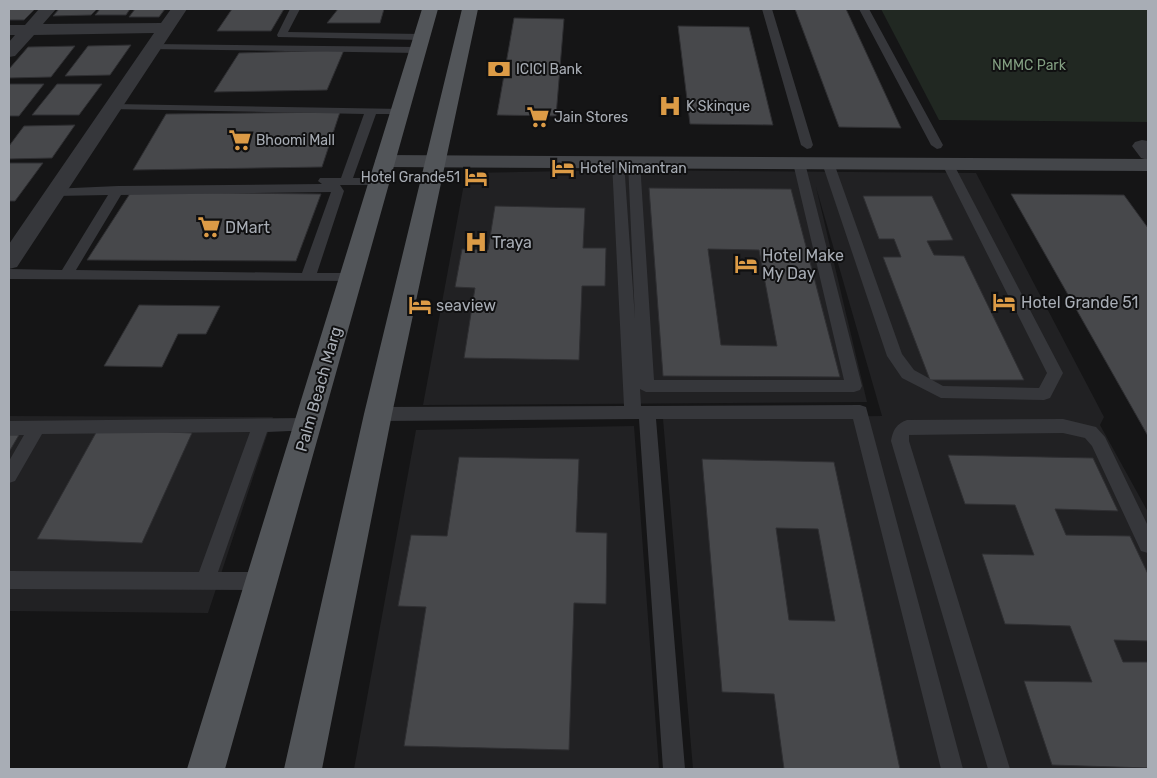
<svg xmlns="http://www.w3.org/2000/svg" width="1157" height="778" font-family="Rubik,sans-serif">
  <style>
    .built { fill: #212123 }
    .green { fill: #212822 }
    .building { fill: #47484b; stroke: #2f2f32; fill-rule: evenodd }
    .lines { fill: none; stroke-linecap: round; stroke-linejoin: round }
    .lane { fill: #36373b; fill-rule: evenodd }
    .street { fill: #36373b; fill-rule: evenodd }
    .secondary { fill: #44464a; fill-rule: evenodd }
    .primary { fill: #525559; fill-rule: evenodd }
    .labels { text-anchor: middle; stroke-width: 4; stroke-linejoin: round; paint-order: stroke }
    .far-park-label { font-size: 14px; fill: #829e81; stroke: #101011 }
    .far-poi-label { font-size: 14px; fill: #a8adb5; stroke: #101011; text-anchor: start }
    .poi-label { font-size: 16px; fill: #a8adb5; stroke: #101011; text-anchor: start }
    .street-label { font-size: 16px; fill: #a8adb5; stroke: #101011 }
  </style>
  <rect width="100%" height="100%" fill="#151516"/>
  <path class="built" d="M617 170 976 173 1104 417 1100 425 1148 512V769H693L663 419 882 416 816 187 867 402 423 405 466 173Z
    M9 416 273 417 208 613 9 611Z
    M634 426 659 769H354L416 430Z"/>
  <path class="green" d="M881 9H1148V122L939 120Z"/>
  <path class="building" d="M9 9H35L24 20H9Z
    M59 9H97L91 15 53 16Z
    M100 9H130L126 15H95Z
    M135 9H165L159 17H129Z
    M232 9H284L271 31H217Z
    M338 9H384L380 23H327Z
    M795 9H846L901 128 839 127Z
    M514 18 564 19 556 116 497 115Z
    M678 26 749 27 773 125 690 124Z
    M131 45 110 75 65 76 88 46Z
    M75 46 51 77 9 78V69L28 47Z
    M344 50 327 90 214 92 239 53Z
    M9 84H44L19 116H9Z
    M57 84H102L79 115H32Z
    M340 112 322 167 133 170 166 114Z
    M75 125 52 158 9 159V146L24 126Z
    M9 163H43L15 201H9Z
    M649 188 791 189 840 377 663 376ZM708 249 759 250 777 346 721 345Z
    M131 192 321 194 296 261 87 260Z
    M1011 194 1124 195 1148 228V436Z
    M863 196H932L953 240 927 241 934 255 964 256 1024 380H930L883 257H901L894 239H879Z
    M495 206 585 208 583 248H606L605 286H582L579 360 464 358 475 288 455 287 462 249 488 250Z
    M139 305 220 306 206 334H178L162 367 104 366Z
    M98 429 192 433 142 543 37 539Z
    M9 435H19L9 452Z
    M948 455 1093 458 1118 511 1055 509 1066 535 1130 536 1148 574V641L1114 640 1123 662H1148V768L1052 765 1024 681 1092 682 1070 626 1005 624 982 554 1034 555 1015 505 965 504Z
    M459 457 579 459 576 532 607 533 606 604 574 603 569 750 404 746 426 607 398 606 411 535 447 536Z
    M702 459 834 462 900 769H784L774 694 722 692ZM776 528 818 529 835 621 789 620Z"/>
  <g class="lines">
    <path class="lane" d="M290 9H300L288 32 422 34 427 37 422 40 278 37 277 35Z
      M762 9H772L813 145 811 148 807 149 801 145Z
      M859 9H869L943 145 941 148 937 149 931 145Z
      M153 44 418 47 423 50 418 53 149 49 148 47Z
      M114 104 404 109 406 111 400 114H376L353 178H379L385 182 383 185H340L344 191 317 273H351L356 275 358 278 356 281 9 279V269L62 270 108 195 56 196 50 192 51 189 118 186 322 184 318 181 320 178H341L364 114 110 109 108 107ZM331 192 302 273 76 270 121 195Z
      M618 158 624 162 635 319 628 162 634 158 640 162 654 380H844L793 163 799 159 805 163 862 386 860 390 854 392H646L640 389 641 406 860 405 866 407 963 769H941L853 419H656L685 769H663L639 419 378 421 372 419 370 414 372 409 378 407 624 406 612 162Z
      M828 159 834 163 902 354 914 370 943 386 1039 388 1047 373 942 164 948 160 952 161 1063 373 1050 398 1044 400 941 398 902 378 887 356 822 163Z
      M307 418 313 420 315 425 313 430 267 432 218 572H261L268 575 271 581 268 587 261 590 9 589V571L199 572 250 432 42 434 15 481 9 483V461L24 435H9V421Z
      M1063 419 1096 427 1105 437 1148 526V553L1141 551 1092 446 1085 438 1063 433 909 435V441L1010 769H988L891 441C893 430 896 424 907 420Z"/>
    <path class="street" d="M39 9H56L43 24 161 23 171 9H187L17 267 9 269V244L154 33 34 35 15 56 9 57V42L15 35H9V25H25Z
      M1142 140 1148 141V160L1141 158 1132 146 1135 142Z"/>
    <path class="secondary" d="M385 155 1148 159V171L385 167 378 165 375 161 378 157Z"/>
    <path class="primary" d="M422 9H438L225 769H187Z
      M462 9H478L392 414 322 769H284L364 414Z"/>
  </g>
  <defs>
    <symbol id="bank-bare" viewBox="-9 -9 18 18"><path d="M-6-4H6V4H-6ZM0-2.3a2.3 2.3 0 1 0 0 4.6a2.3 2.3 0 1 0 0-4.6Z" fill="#dc9b46" stroke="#101011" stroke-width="2.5" paint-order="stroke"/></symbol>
    <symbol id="hospital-bare" viewBox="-9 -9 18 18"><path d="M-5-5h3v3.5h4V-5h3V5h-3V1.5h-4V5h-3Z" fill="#dc9b46" stroke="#101011" stroke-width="2.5" paint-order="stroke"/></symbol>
    <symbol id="supermarket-bare" viewBox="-9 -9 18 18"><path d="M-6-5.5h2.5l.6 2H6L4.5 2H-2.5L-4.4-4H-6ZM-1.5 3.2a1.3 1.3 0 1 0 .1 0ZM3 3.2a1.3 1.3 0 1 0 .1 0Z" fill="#dc9b46" stroke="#101011" stroke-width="2.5" paint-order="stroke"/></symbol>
    <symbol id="hotel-bare" viewBox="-9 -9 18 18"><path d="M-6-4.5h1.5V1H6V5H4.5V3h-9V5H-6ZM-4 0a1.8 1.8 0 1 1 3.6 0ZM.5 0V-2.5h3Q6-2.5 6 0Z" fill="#dc9b46" stroke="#101011" stroke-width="2.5" paint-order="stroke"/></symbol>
  </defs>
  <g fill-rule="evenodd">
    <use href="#bank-bare" x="483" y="53" width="32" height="32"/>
    <use href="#hospital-bare" x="654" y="90" width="32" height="32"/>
    <use href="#supermarket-bare" x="522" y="101" width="32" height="32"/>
    <use href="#supermarket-bare" x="224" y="124" width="32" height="32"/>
    <use href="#hotel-bare" x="547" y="152" width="32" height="32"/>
    <use href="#hotel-bare" x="460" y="161" width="32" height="32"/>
    <use href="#supermarket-bare" x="193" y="211" width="32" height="32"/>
    <use href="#hospital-bare" x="460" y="226" width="32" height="32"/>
    <use href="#hotel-bare" x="730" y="248" width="32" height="32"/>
    <use href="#hotel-bare" x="988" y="286" width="32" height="32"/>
    <use href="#hotel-bare" x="404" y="289" width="32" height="32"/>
  </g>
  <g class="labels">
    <g class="far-park-label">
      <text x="1029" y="70">NMMC Park</text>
    </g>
    <g class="far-poi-label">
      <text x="516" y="74">ICICI Bank</text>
      <text x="686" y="111">K Skinque</text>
      <text x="554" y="122">Jain Stores</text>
      <text x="256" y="145">Bhoomi Mall</text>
      <text x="580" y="173">Hotel Nimantran</text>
      <text x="460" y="182" text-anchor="end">Hotel Grande51</text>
    </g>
    <g class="poi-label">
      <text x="225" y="233">DMart</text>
      <text x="492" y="248">Traya</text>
      <text x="762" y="261">Hotel Make<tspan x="762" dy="18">My Day</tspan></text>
      <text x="1021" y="308">Hotel Grande 51</text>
      <text x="436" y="311">seaview</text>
    </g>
    <g class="street-label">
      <text transform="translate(318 389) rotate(-74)" y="6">Palm Beach Marg</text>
    </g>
  </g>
  <rect width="1157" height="778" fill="none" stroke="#a8adb5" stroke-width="20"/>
</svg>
